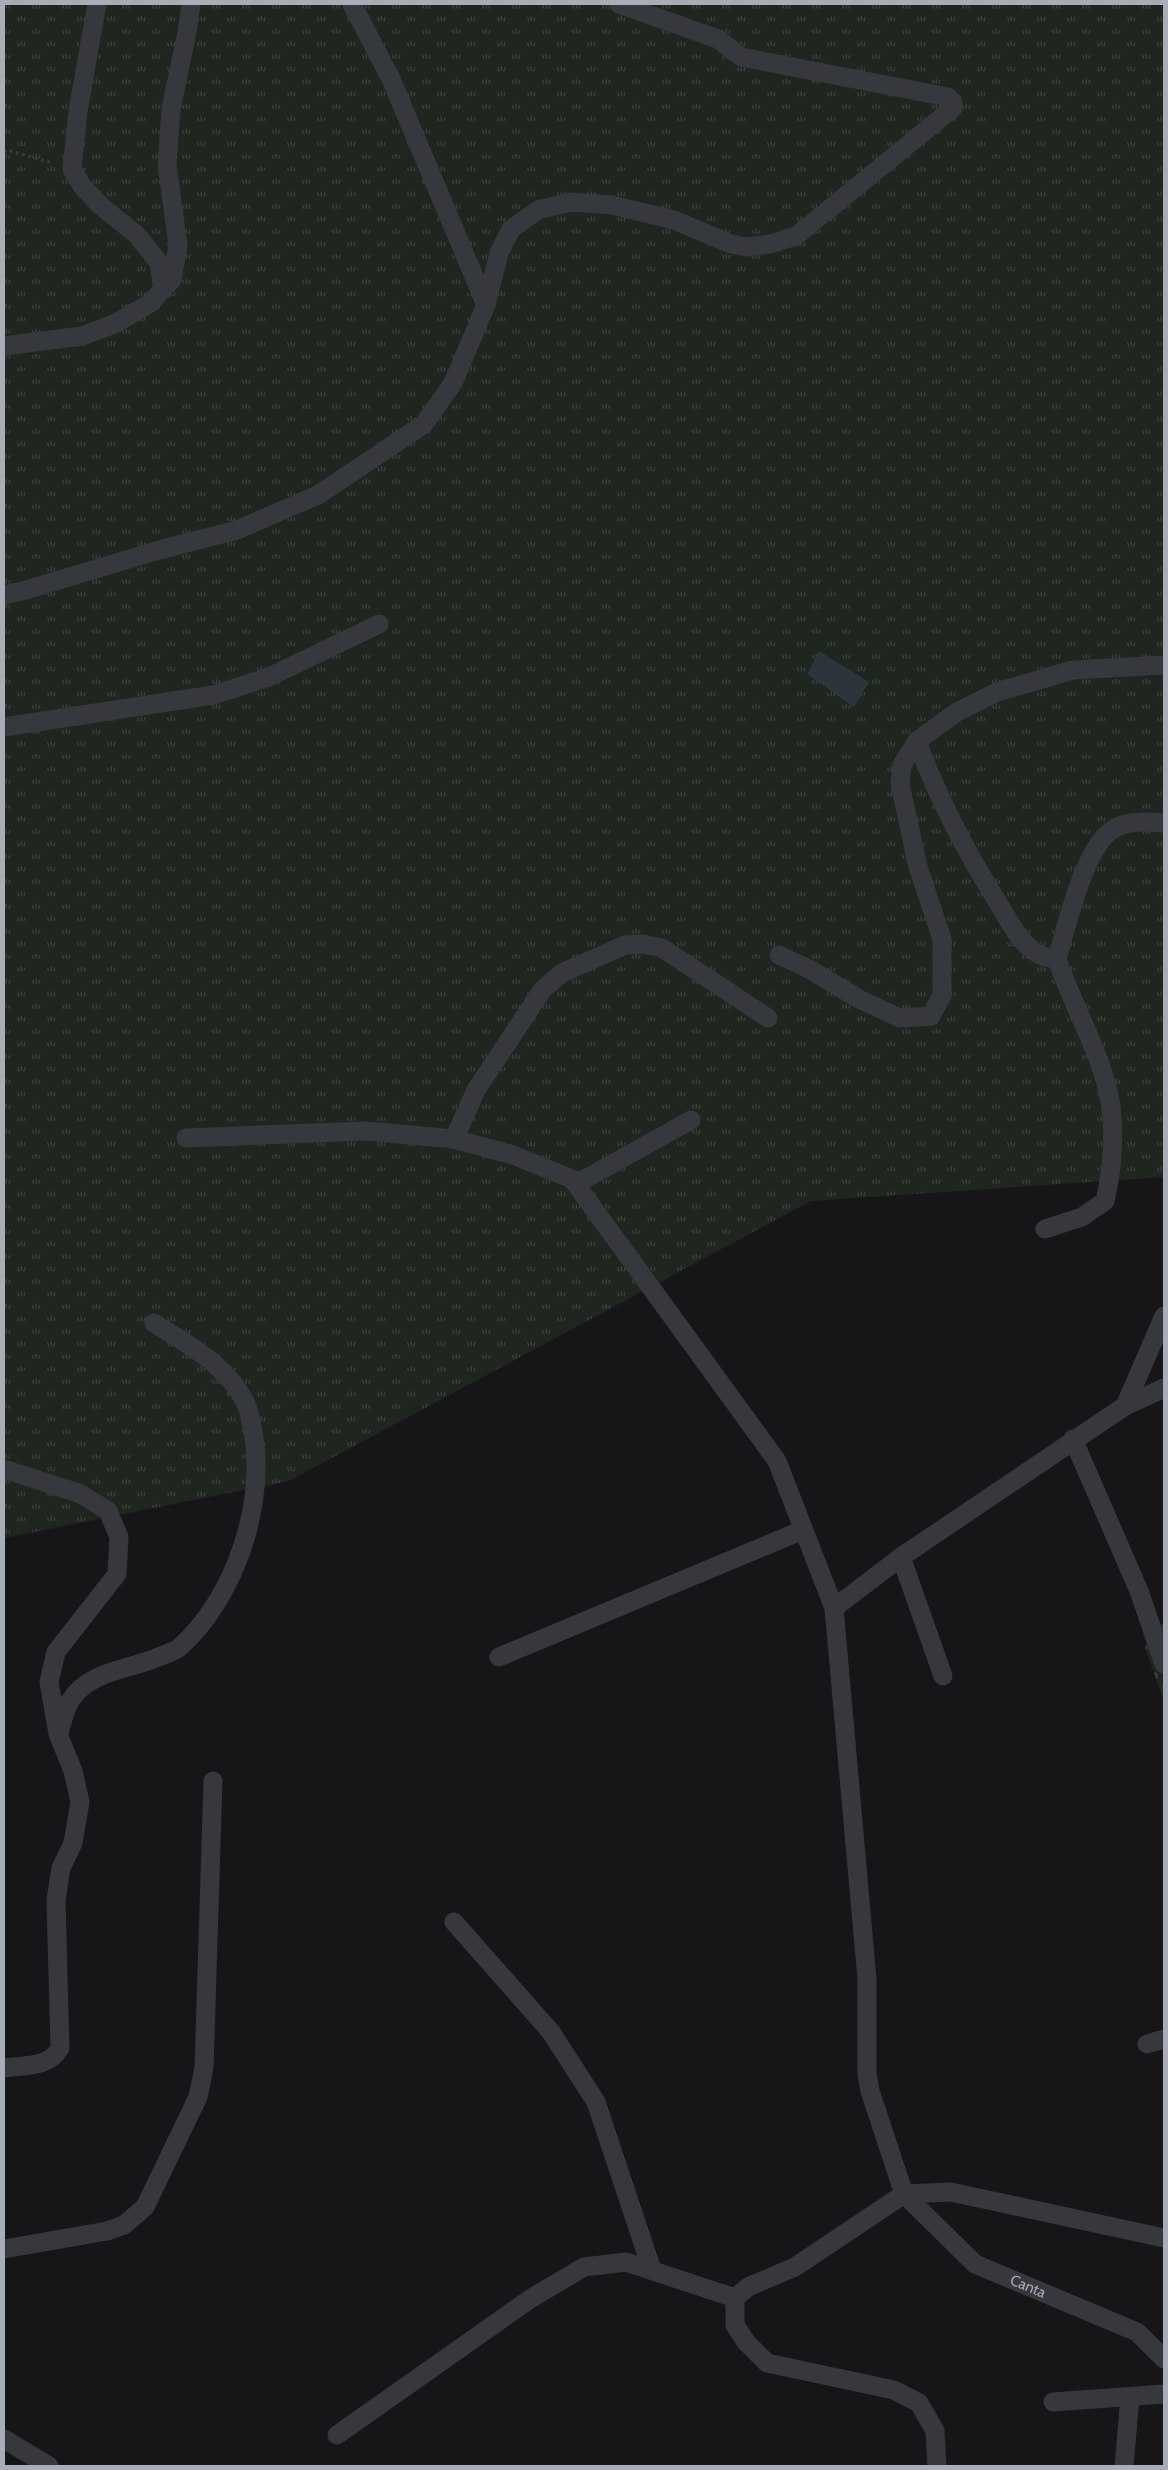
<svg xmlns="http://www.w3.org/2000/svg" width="1168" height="2470" font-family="Cabin,sans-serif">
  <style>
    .grass { fill: url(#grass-tufts) }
    .cemetery { fill: url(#cemetery-stones) }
    .water { fill: #2c353c }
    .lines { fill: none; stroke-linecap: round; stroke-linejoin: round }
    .path { stroke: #3d3f44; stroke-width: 3; stroke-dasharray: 2.5 4; stroke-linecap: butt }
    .minor { stroke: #37383d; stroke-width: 19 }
    .labels { text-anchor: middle; stroke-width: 4; stroke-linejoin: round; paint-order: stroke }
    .street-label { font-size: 15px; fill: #a8adb8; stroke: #111113 }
  </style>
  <defs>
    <pattern id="grass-tufts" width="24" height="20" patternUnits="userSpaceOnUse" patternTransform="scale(1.25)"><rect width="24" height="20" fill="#1e261f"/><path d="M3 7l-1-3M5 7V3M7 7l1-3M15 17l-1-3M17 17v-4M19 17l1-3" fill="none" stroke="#3c433d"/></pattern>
    <pattern id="cemetery-stones" width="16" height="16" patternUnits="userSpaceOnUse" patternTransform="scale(1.25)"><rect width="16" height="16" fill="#1e261f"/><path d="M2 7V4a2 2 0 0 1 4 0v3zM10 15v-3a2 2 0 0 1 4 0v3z" fill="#3c433d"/></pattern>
  </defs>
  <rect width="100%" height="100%" fill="#161618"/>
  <path class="grass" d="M4 4H1164V1177L811 1201 289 1481 4 1538Z"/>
  <path class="cemetery" d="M1164 1621V1701L1145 1648Z"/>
  <path class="water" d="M819 651 869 682 854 707 807 674Z"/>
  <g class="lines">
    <path class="path" d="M4 152 7 150 53 163"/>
    <g class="minor">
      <path d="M97 4 78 111 72 169 82 186 100 205 138 236 159 263 163 290"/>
      <path d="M352 4 391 79 486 305"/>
      <path d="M4 346 82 336 114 324 149 304 172 280 178 246 167 164 171 109 187 32 191 4"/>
      <path d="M4 595 26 590 159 550 237 530 318 495 424 424 453 383 486 305 499 253 511 229 538 210 571 202 612 205 674 220 731 244 746 247 770 244 796 236 953 108V102L948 97 741 57 718 39 619 4"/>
      <path d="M1164 665 1073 670 997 692 957 712 917 741C938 798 965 850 997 901 1006 916 1016 936 1030 948 1038 956 1046 957 1057 959 1067 926 1084 845 1115 828 1130 820 1148 822 1164 823"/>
      <path d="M4 727 213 695 269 677 379 624"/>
      <path d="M779 955 809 969 859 999 900 1018 931 1016 942 995V939L918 867 900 784 902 765 917 741"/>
      <path id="s1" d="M186 1138 366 1131 454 1139 513 1155 572 1179 777 1461 834 1608 867 1979V2074L870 2091 904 2194 975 2264 1137 2332 1164 2359"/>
      <path d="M454 1139 476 1090 543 989 562 973 625 945 643 944 662 948 768 1018"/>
      <path d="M576 1184 691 1120"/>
      <path d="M1045 1229 1082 1217 1105 1201C1113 1167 1116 1125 1108 1091 1097 1045 1072 1004 1057 959"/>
      <path d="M1125 1406 1164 1388"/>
      <path d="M1073 1439 1139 1591 1164 1664"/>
      <path d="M4 1469 81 1494 108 1511 119 1537 117 1574 56 1652 49 1682 58 1734 73 1771 80 1802 73 1843 61 1868 56 1900 60 2048C49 2068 24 2065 4 2068"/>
      <path d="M901 1557 943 1676"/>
      <path d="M834 1608 901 1557 1125 1406 1164 1316"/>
      <path d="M499 1657 803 1530"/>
      <path d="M59 1733C62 1723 65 1710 70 1701 89 1671 127 1670 156 1658 163 1655 174 1652 180 1647 236 1597 268 1499 252 1426 250 1419 249 1410 246 1404 228 1365 188 1345 154 1323"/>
      <path d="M454 1922 551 2032 596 2102 652 2270"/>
      <path d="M1147 2044 1164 2039"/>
      <path d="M4 2249 107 2231 124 2225 145 2207 198 2097 204 2068 213 1781"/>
      <path d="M1053 2402 1164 2394"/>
      <path d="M337 2435 530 2299 584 2267 626 2262 735 2298"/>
      <path d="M4 2439 49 2466"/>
      <path d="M937 2466 935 2431 919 2403 894 2390 767 2363 746 2342 735 2325V2298L748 2287 795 2267 904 2194 951 2192 1164 2238"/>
      <path d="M1124 2466 1130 2397"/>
    </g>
  </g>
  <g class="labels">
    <g class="street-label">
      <text dy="5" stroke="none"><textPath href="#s1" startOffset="1650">Canta</textPath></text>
    </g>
  </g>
  <rect width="1168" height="2470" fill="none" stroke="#a8adb8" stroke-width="10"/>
</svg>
